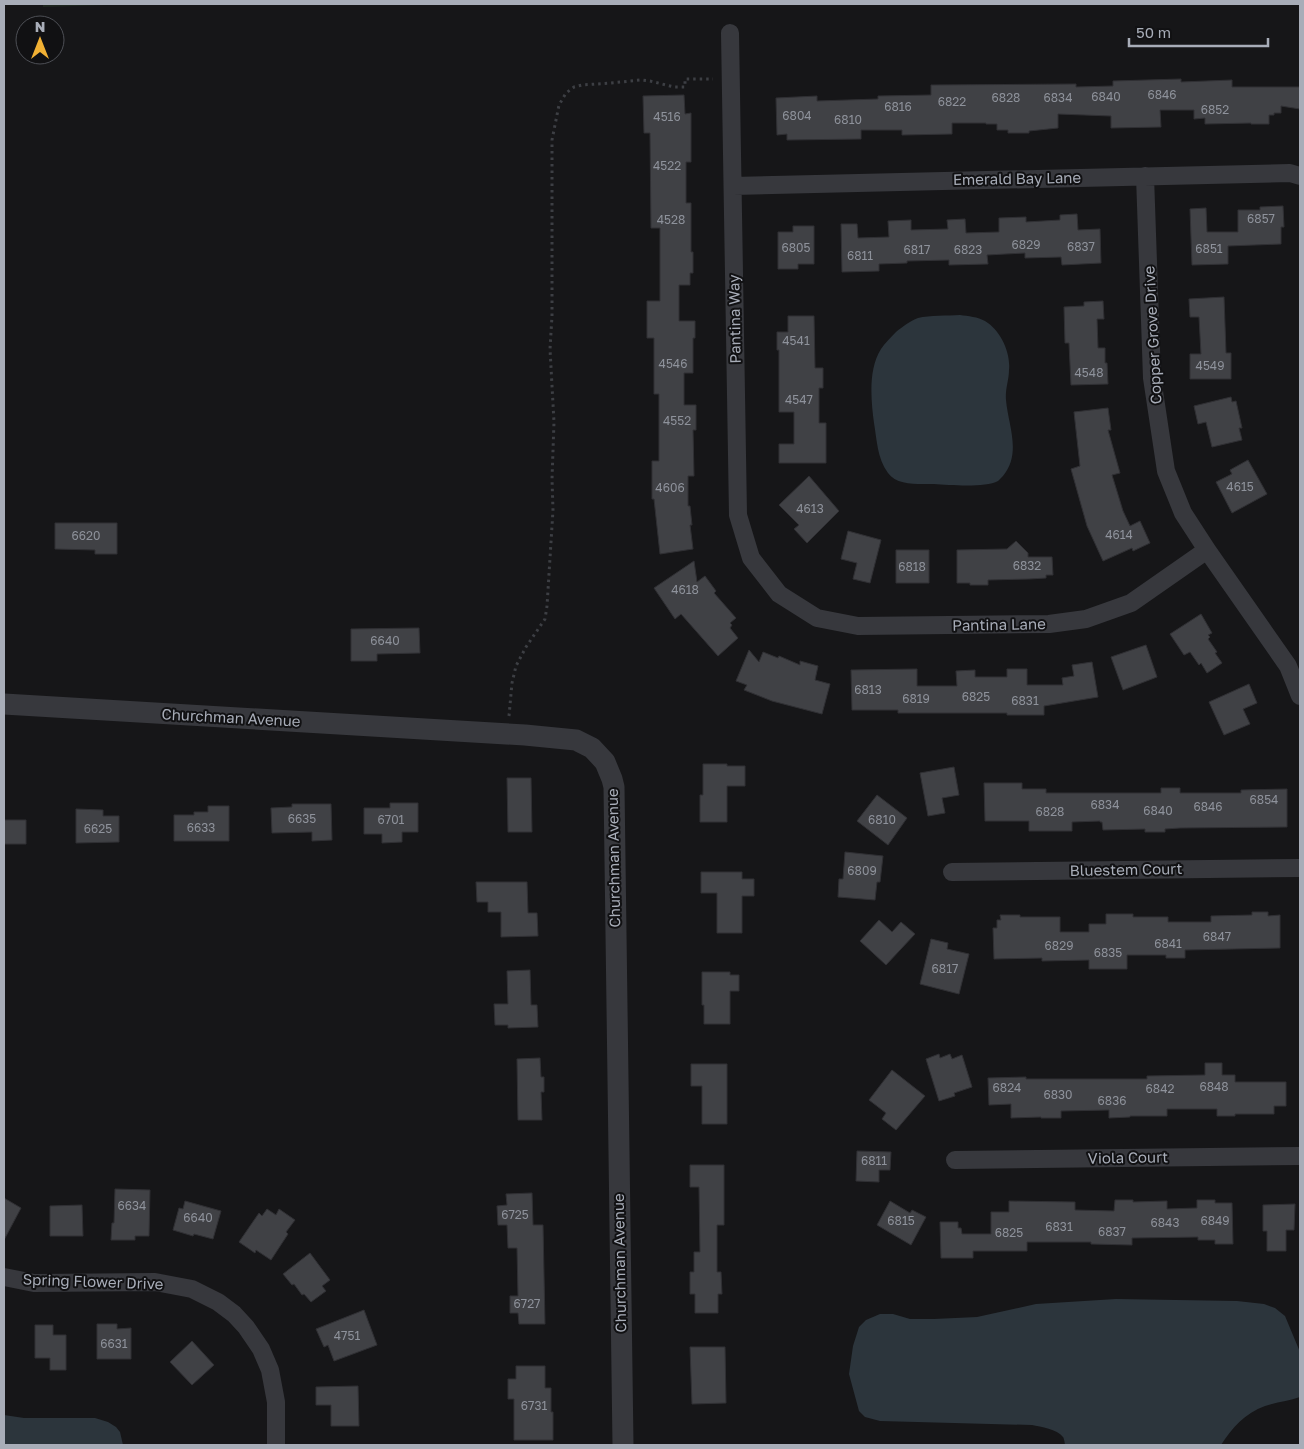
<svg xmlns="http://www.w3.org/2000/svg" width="1304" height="1449" font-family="'Golos Text',sans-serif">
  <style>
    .green { fill: #1e261f }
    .water { fill: #2c353c }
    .building { fill: #404145; stroke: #303034 }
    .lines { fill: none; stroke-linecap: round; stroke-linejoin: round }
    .path { stroke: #3d3f44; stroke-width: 3; stroke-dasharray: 2.5 4; stroke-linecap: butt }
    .minor { stroke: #37383d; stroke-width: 18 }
    .tertiary { stroke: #37383d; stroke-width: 21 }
    .labels { text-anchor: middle; stroke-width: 4; stroke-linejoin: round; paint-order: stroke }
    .number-label { font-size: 12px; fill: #8e929b }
    .street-label { font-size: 15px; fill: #a8adb8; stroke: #111113 }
  </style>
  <rect width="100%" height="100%" fill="#161618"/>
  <path class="green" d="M43 4H141L43 7Z"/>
  <path class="water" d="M960 315C968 316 978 317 985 321 1000 330 1011 352 1009 370 1009 380 1005 389 1006 400 1008 425 1022 453 1003 476 1002 477 999 480 998 481 985 488 950 485 934 484 920 484 897 486 888 473 877 458 877 440 874 423 871 401 868 369 881 349 885 343 891 337 896 332 902 327 910 321 918 318 930 315 947 316 960 315Z
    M1116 1299 1237 1301 1264 1304 1275 1308 1285 1316 1300 1352V1397C1289 1401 1277 1402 1265 1406 1245 1413 1232 1428 1221 1445H1065C1065 1444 1064 1438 1063 1437 1057 1429 1041 1427 1032 1425L880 1421 865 1417 859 1411 849 1374 853 1346 859 1327 866 1320 880 1314H893L910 1319H934L977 1317 1036 1304Z
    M4 1415 24 1418H95L108 1422 116 1427 120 1432 123 1445H4Z"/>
  <path class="building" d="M1181 79V82L1232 80V87H1300V109L1281 106V113H1274V115H1269V124H1251V123L1205 124V118L1194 119V110H1160L1161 127 1111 128V116L1058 114V128L1029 131V133H1008V130H997V124H986V123H952V134L902 135V130H861V139L787 140V134L777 135 776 98 817 96V101L878 99V96L931 95V85L1076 84V87L1113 86V81Z
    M684 95 685 114 691 113V162H686V203H691V252H693V273H690V285H679V321H695V338H693V373H684V405H696V430H693L694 476H688V506H690L692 525H690L693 549 660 554 654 499H652V461H659V394H654V338H647V301H660V228H651L650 133H644L643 96Z
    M1283 206 1284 227H1281V244L1228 246V264L1192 265 1190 209 1206 208 1207 232H1238V210H1260V207Z
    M1077 214 1078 230 1100 229 1101 263 1062 265 1061 257 1025 258V253L987 255 988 264 949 265V260L907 261V263L879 264V271L842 272 841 224H857L858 238 889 237 888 221 911 220V230L948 229 947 220 965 219 966 233 999 232V218L1026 217V222L1060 220V215Z
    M793 226H814V264H798V269H778V232H793Z
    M1224 297 1226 353H1231V379H1190V354H1201L1199 317H1190L1189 299Z
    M1103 301 1104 319H1097L1098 348H1105V363H1107L1108 384 1071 385 1069 343H1065L1064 307 1084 306V302Z
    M788 316H814L815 368H823V388H819V423H826V463H779V444H794V412H779V350H777V332H788Z
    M1231 397 1232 402 1236 401 1242 428H1239L1242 440 1212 447 1206 422 1198 424 1194 406Z
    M1108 408 1111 430H1108L1120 473 1112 475 1123 511 1130 526 1140 521 1150 543 1133 551 1132 548 1103 561 1087 526 1071 469 1080 466 1074 412Z
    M1248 460 1267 494 1232 513 1216 482 1232 474 1230 470Z
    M809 476 839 511 807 543 794 529 799 525 779 505Z
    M55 523H117V554H95V550L55 549Z
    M848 531 881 540 870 583 853 579 857 563 841 559Z
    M1016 541 1028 553V557H1052L1053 575H1046V578L1029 579 988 580V585H970V583H957V550L1007 549Z
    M896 550H929V583H896Z
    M694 561 697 582 705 576 716 591 714 593 736 618 730 623 732 625 730 628 738 638 718 656 681 614 675 619 654 588Z
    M1201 614 1212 633 1208 635 1210 637 1208 639 1217 652 1215 653 1222 663 1207 673 1201 663 1199 665 1190 652 1184 655 1170 634Z
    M419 628 420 653 377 654V661H351V629Z
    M1146 645 1157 677 1123 690 1111 657Z
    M749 650 759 662 763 652 778 658 779 656 800 665V661L818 666 815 680 830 684 822 714 772 701 744 690 747 685 736 681Z
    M1092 662 1098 697 1044 706V715H1007V713H898V710H852L851 670 917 669V686H957L956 671 975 670V677H1007V669H1027V685H1063L1062 678 1074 676 1072 665Z
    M1249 684 1257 703 1243 709 1250 724 1224 735 1209 702Z
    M703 764H727V766H745V786H727V822H700V795H703Z
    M954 767 959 795 942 798 945 813 928 816 920 773Z
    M507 778H531L532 832H508Z
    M984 783H1022V789H1046V793H1161V788H1180V793H1241V790L1287 789V827L1180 828 1165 829V832H1145V829L1103 830 1102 822H1100V821L1072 822V831H1029V821H985Z
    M877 795 907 818 888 845 857 821Z
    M390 803H418V832H402V842L382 843V834H364V808H390Z
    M292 804H331L332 840 312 841V832L272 833 271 808 292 807Z
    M208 806H229V841H174V815H194V812H208Z
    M76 809 103 810V816H119V842L76 843Z
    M4 820H26V844H4Z
    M845 852 883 856 880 882H877L875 900 838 897 839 879H843Z
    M701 872H742V879H754V896H742V933H717V893H701Z
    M476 882H527L528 913H537L538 936 501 937V912H488V902H477Z
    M1252 912H1268V916L1280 915V948L1185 950V958H1166V955H1127V969H1089V960L1042 961V958L994 959 993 928H997V920H1001L1000 915H1020V917H1060V932H1089V924H1106V914H1133V917H1168V922H1211V916L1252 915Z
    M879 920 892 932 901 922 915 934 886 965 860 941Z
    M931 939 948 943 947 949 969 954 959 994 920 984Z
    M530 970 531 1005H537L538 1027 508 1028V1025H495L494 1004H508L507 971Z
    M702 972H730V975H739V991H730V1024H704V1005H702Z
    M939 1054 940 1058 950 1054 952 1059 962 1055 972 1087 954 1093 955 1096 939 1101 926 1059Z
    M540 1058 541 1077H544V1092H541L542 1120H518L517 1059Z
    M1205 1063H1222V1075H1235V1082H1286V1106H1274V1114H1235V1116H1217V1109H1167V1116H1130V1117L1109 1118V1110L1061 1111V1118H1041V1117L1011 1118V1104L989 1105 988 1078 1026 1077V1079H1147V1076L1205 1075Z
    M691 1064H727V1124H702V1086H691Z
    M892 1070 925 1096 896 1130 882 1119 886 1113 869 1100Z
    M857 1151 891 1152 890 1170H879V1182L856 1181Z
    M690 1165H724V1225H717V1272H721L722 1294H718V1313H695V1294H690V1272H694V1252H700L699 1187H690Z
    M115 1189 150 1190 149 1236H135V1240H111L112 1223H114Z
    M532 1193 533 1225H543L545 1324H519L518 1313H510V1296H518L517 1248H508L507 1225H498L497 1206 507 1205 506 1194Z
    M4 1198 21 1208 4 1240Z
    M1115 1200H1133V1202L1167 1201V1209L1197 1208V1200H1215V1203H1232L1233 1244H1215V1240H1198V1237L1132 1238V1245L1091 1244V1242H1027V1251H973V1258H941L940 1222H958V1228H961L962 1234H991V1212H1009V1201L1075 1202V1210L1114 1211Z
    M185 1201 221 1211 213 1239 194 1234 193 1236 173 1230 179 1208 183 1209Z
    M890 1201 910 1213 912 1210 926 1217 911 1245 877 1225Z
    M1295 1204 1294 1230H1286V1251H1267V1231H1263V1205Z
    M82 1205 83 1236H50V1206Z
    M267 1209 276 1215 279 1209 295 1220 286 1232 288 1234 271 1260 256 1250 255 1253 239 1242 259 1213 262 1216Z
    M310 1253 330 1280 322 1286 326 1291 311 1302 304 1294 302 1295 294 1284 292 1285 283 1274Z
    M364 1310 377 1345 334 1361 328 1345 324 1347 316 1329Z
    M97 1324H117V1329L131 1328V1359H97Z
    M35 1325H53V1335H66V1370H50V1358H35Z
    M192 1341 214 1365 192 1385 170 1362Z
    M690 1347H725L726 1403 692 1404Z
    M516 1366H545V1388H551V1412H553V1440H514V1399H508V1379H516Z
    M358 1386 359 1426H331V1405H316V1387Z"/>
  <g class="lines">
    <path class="path" d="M509 716 512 683 516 666 526 647 545 619 547 606 553 510 552 479 554 422 550 349 552 316V140L559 105 566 93 574 87 582 85 611 83 640 80 650 81 674 87H685V79H713"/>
    <path class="minor" d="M730 33 738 515 751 558 779 594 817 618 858 626 1049 624 1086 619 1131 603 1207 550
      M1145 176 1152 378 1166 471 1183 513 1207 550 1288 666 1300 696
      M733 186 1290 173 1300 176
      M952 872 1300 868
      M955 1160 1300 1156
      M4 1277 34 1283 155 1282 192 1289 218 1302 234 1314 246 1327 261 1349 270 1370 276 1402V1445"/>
    <path class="tertiary" d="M4 704 525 735 576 740 592 748 605 762 612 779 614 787 623 1445"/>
  </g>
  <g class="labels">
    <g class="number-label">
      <text x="1162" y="99">6846</text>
      <text x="1106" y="101">6840</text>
      <text x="1006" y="102">6828</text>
      <text x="1058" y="102">6834</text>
      <text x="952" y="106">6822</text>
      <text x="898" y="111">6816</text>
      <text x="1215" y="114">6852</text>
      <text x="797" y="120">6804</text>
      <text x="667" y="121">4516</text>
      <text x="848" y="124">6810</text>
      <text x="667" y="170">4522</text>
      <text x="1261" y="223">6857</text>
      <text x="671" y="224">4528</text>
      <text x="1026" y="249">6829</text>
      <text x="1081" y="251">6837</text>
      <text x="796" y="252">6805</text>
      <text x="1209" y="253">6851</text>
      <text x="917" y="254">6817</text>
      <text x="968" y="254">6823</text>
      <text x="860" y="260">6811</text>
      <text x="796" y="345">4541</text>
      <text x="673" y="368">4546</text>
      <text x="1210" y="370">4549</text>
      <text x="1089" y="377">4548</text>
      <text x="799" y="404">4547</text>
      <text x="677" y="425">4552</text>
      <text x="1240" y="491">4615</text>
      <text x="670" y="492">4606</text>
      <text x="810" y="513">4613</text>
      <text x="1119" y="539">4614</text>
      <text x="86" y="540">6620</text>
      <text x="1027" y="570">6832</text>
      <text x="912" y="571">6818</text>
      <text x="685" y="594">4618</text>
      <text x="385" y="645">6640</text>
      <text x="868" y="694">6813</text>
      <text x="976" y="701">6825</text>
      <text x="916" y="703">6819</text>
      <text x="1025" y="705">6831</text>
      <text x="1264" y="804">6854</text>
      <text x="1105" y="809">6834</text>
      <text x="1208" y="811">6846</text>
      <text x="1158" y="815">6840</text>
      <text x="1050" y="816">6828</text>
      <text x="302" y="823">6635</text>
      <text x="391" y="824">6701</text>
      <text x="882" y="824">6810</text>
      <text x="201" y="832">6633</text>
      <text x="98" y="833">6625</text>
      <text x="862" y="875">6809</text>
      <text x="1217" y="941">6847</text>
      <text x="1168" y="948">6841</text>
      <text x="1059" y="950">6829</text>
      <text x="1108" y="957">6835</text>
      <text x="945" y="973">6817</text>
      <text x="1214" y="1091">6848</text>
      <text x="1007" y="1092">6824</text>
      <text x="1160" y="1093">6842</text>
      <text x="1058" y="1099">6830</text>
      <text x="1112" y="1105">6836</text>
      <text x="874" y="1165">6811</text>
      <text x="132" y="1210">6634</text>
      <text x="515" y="1219">6725</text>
      <text x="198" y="1222">6640</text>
      <text x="901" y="1225">6815</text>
      <text x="1215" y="1225">6849</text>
      <text x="1165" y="1227">6843</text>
      <text x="1059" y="1231">6831</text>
      <text x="1112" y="1236">6837</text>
      <text x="1009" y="1237">6825</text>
      <text x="527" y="1308">6727</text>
      <text x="347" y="1340">4751</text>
      <text x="114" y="1348">6631</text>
      <text x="534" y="1410">6731</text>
    </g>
    <g class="street-label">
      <text transform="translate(1017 179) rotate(-1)" y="5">Emerald Bay Lane</text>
      <text transform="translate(735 319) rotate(-91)" y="5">Pantina Way</text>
      <text transform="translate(1153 335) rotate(-93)" y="5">Copper Grove Drive</text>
      <text transform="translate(999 625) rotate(-1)" y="5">Pantina Lane</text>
      <text transform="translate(231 718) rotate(3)" y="5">Churchman Avenue</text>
      <text transform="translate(614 858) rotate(-91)" y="5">Churchman Avenue</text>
      <text transform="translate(1126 870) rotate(-1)" y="5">Bluestem Court</text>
      <text transform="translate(1128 1158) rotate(-1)" y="5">Viola Court</text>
      <text transform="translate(620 1263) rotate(-91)" y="5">Churchman Avenue</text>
      <text transform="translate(93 1282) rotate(2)" y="5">Spring Flower Drive</text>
    </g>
  </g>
  <rect width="1304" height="1449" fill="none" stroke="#a8adb8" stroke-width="10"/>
  <g transform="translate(40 40)"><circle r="24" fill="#111113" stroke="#4d4f55"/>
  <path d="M0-4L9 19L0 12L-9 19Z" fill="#f2b134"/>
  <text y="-8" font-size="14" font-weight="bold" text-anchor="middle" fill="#a8adb8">N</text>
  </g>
  <path d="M1129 38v8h139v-8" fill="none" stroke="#a8adb8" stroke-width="2.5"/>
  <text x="1136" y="38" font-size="15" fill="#a8adb8" stroke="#111113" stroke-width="4" paint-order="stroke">50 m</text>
</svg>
